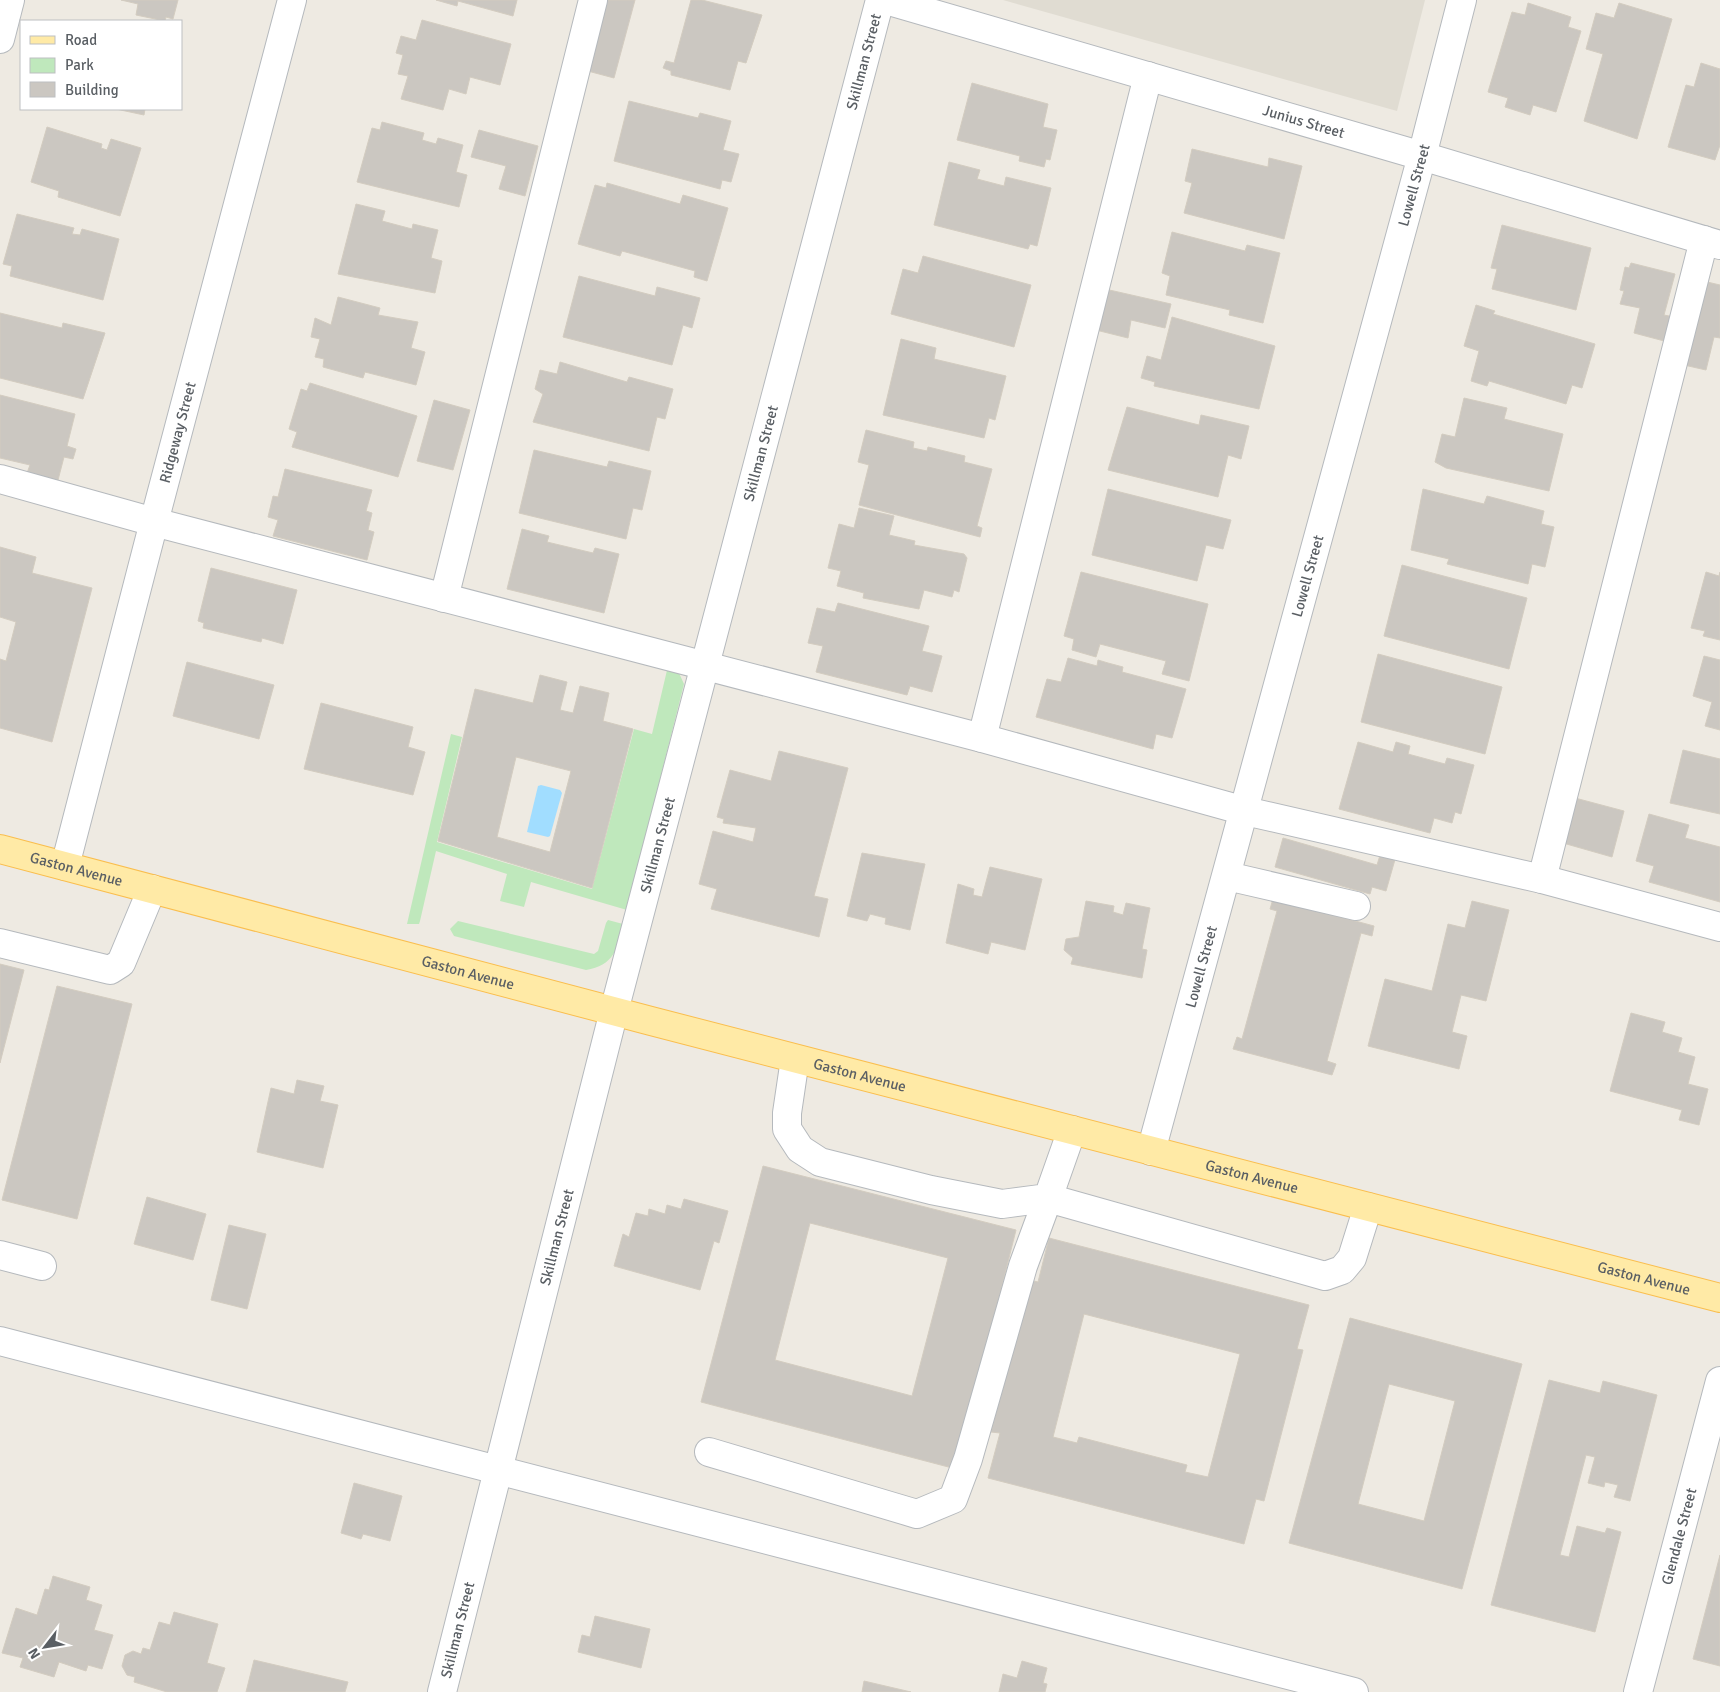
<svg xmlns="http://www.w3.org/2000/svg" width="1720" height="1692" font-family="Signika,sans-serif">
  <style>
    .education { fill: #e0dcd2 }
    .green { fill: #bfe8bc }
    .water { fill: #a1ddff }
    .building { fill: #cbc7c1; stroke: #d3ccc0; fill-rule: evenodd }
    .lines { fill: none; stroke-linecap: round; stroke-linejoin: round }
    .minor-casing { stroke: #b5b9bd; stroke-width: 30 }
    .major-casing { stroke: #fabe4e; stroke-width: 30 }
    .minor { stroke: #fff; stroke-width: 28 }
    .major { stroke: #ffeaa6; stroke-width: 28 }
    .labels { text-anchor: middle; stroke-width: 5; stroke-linejoin: round; paint-order: stroke }
    .street-label { font-size: 15px; fill: #5a5f64; stroke: #fff }
  </style>
  <rect width="100%" height="100%" fill="#eeeae2"/>
  <path class="education" d="M1003 0H1425L1397 111Z"/>
  <path class="green" d="M668 666 679 673 684 684 627 910 531 882 524 907 500 901 507 874 436 851 420 921 419 924H407L451 734 462 737 437 842 592 889 634 729 652 734Z
    M608 920 623 924C619 948 613 966 586 970L454 936 450 929 458 921 594 954 598 951 606 923Z"/>
  <path class="water" d="M541 785 560 790 562 793 550 836 548 837 527 832 538 786Z"/>
  <path class="building" d="M121 0H178L173 19 166 17 165 21 136 15 138 4Z
    M436 0H517L513 16 458 1 457 6Z
    M603 0H635L614 78 584 70Z
    M691 0H702L762 15 746 63 738 61 730 90 671 75V71L663 68 666 61 674 63Z
    M1528 3 1571 17 1568 27 1581 31 1556 112 1533 105 1530 115 1505 107 1508 98 1488 92 1512 12 1525 15Z
    M1619 3 1672 19 1637 139 1584 121 1603 54 1586 49 1596 13 1614 18Z
    M422 20 511 44 500 85 470 77 466 94 449 89 443 110 401 99 408 76 398 74 403 55 396 53 401 36 416 40Z
    M1701 63 1720 69V145L1715 160 1668 147 1686 85 1694 87Z
    M972 83 1048 104 1043 127 1057 130 1050 160 1046 159 1044 167 1019 161 1020 156 957 140Z
    M629 101 698 118 700 113 731 121 723 150 739 154 731 182 722 180 720 189 614 161Z
    M116 109H145L144 115Z
    M382 122 424 133 422 140 436 144 438 138 463 145 456 172 467 175 459 207 357 182 372 128 380 130Z
    M47 127 102 144 101 148 107 150 111 139 141 148 120 216 58 197 59 191 31 182Z
    M479 130 538 146 525 196 499 189 506 166 471 157Z
    M1192 149 1268 167 1269 158 1302 166 1284 239 1184 213 1192 183 1185 181Z
    M949 162 980 170 977 179 1004 186 1006 177 1051 188 1037 246 1030 244 1028 249 934 225Z
    M607 183 680 204 683 195 728 208 707 281 694 277 695 271 622 251 620 256 578 244 595 185 606 188Z
    M356 204 385 211 382 221 412 229 413 224 438 230 431 258 442 261 435 293 338 274Z
    M17 214 74 228 72 234 80 235 82 229 119 239 103 300 10 276 12 266 3 264Z
    M1502 225 1591 248 1576 310 1492 289 1497 269 1491 268Z
    M1172 232 1245 251 1247 245 1280 253 1263 323 1229 315 1230 310 1166 295 1170 276 1162 273Z
    M923 256 1031 285 1014 347 891 314 903 269 918 273Z
    M1631 263 1675 274 1664 315 1674 317 1668 342 1634 333 1640 308 1620 304 1624 291 1620 290 1625 267 1629 268Z
    M579 276 655 296 657 287 700 298 692 328 683 325 672 365 563 337Z
    M1703 281 1720 285V338L1714 337 1706 370 1684 365Z
    M1105 289 1171 304 1165 328 1131 320 1128 338 1096 330Z
    M338 297 380 308 378 315 418 322 411 348 425 352 416 385 365 372 363 378 323 367 324 359 315 357 320 339 311 337 315 318 331 325Z
    M1476 305 1495 311 1493 314 1595 344 1582 388 1572 385 1566 404 1489 381 1487 386 1471 381 1479 351 1464 346Z
    M0 313 62 328 63 323 105 333 83 399 0 378Z
    M1172 317 1275 346 1259 409 1154 386 1155 382 1141 378 1147 356 1161 360Z
    M901 339 936 348 934 359 1006 376 995 420 989 418 984 438 883 415Z
    M560 362 627 382 629 377 673 389 665 419 657 417 649 451 533 422 543 394 535 389 540 370 557 374Z
    M310 383 417 416 398 477 292 447 297 432 289 429 301 389 307 391Z
    M0 395 75 414 67 446 76 449 73 459 64 457 58 480 27 473 30 465 0 458Z
    M1464 398 1507 408 1504 419 1563 434 1549 491 1446 468 1435 462 1442 434 1455 437Z
    M434 400 470 410 453 470 417 461Z
    M1127 407 1199 425 1201 415 1249 426 1241 459 1228 455 1218 497 1108 470Z
    M866 430 914 442 913 448 927 451 928 447 965 456 964 462 992 469 977 526 982 528 980 537 859 505 869 465 858 462Z
    M534 450 607 467 609 461 651 471 642 510 633 508 626 539 519 513Z
    M285 469 372 490 366 511 372 513 368 530 374 532 367 560 273 536 278 520 268 517 273 496 278 497Z
    M1108 489 1231 520 1223 549 1206 545 1197 581 1092 555Z
    M1423 489 1484 504 1487 496 1544 511 1541 524 1554 527 1545 567 1532 564 1528 584 1447 564 1449 559 1411 550Z
    M859 508 894 516 889 535 915 541 914 545 964 554 967 558 959 592 954 590 952 597 924 590 919 609 863 598 864 593 837 586 841 571 828 568 839 524 854 528Z
    M522 529 549 536 547 542 593 553 595 548 619 554 604 613 507 589Z
    M0 547 36 557 32 573 92 588 52 742 0 728V659L6 661 16 622 0 617Z
    M1402 565 1527 598 1509 669 1384 636Z
    M211 568 297 590 283 644 262 638 261 642 203 628 204 623 198 621Z
    M1081 572 1208 604 1189 681 1162 674 1166 661 1100 644 1096 657 1072 650 1074 639 1064 636Z
    M1706 572 1719 576 1720 572V640L1703 636 1705 631 1691 628Z
    M838 603 929 626 922 651 942 656 932 692 910 686 907 695 816 672 823 646 808 643 817 608 835 612Z
    M1378 654 1502 687 1485 754 1361 722Z
    M1704 656 1720 660V730L1705 726 1712 702 1693 696Z
    M1068 658 1097 666 1098 660 1108 663 1123 667 1122 672 1186 689 1172 738 1156 734 1153 749 1036 717 1047 679 1061 682Z
    M187 662 274 685 259 739 173 716Z
    M540 675 567 682 560 710 573 713 580 686 609 693 603 721 633 729 592 888 438 841 475 689 533 703ZM516 757 571 771 550 852 497 837Z
    M321 703 413 727 408 747 425 752 413 795 304 769Z
    M1358 742 1393 752 1396 742 1410 746 1408 754 1445 764 1447 758 1474 765 1461 814 1455 812 1452 823 1434 818 1430 833 1339 809Z
    M1683 750 1720 759V814L1670 803Z
    M779 751 848 768 814 896 828 899 819 937 711 909 717 889 699 884 713 831 753 842 756 828 723 823 724 819 717 817 730 770 771 781Z
    M1575 798 1624 811 1612 857 1563 843Z
    M1649 814 1689 825 1685 838 1720 847V902L1649 882 1654 866 1636 861Z
    M1283 838 1377 865 1381 852 1396 856 1386 891 1372 887 1370 894 1275 867Z
    M862 853 925 864 910 930 885 924 886 918 870 914 867 921 847 916Z
    M990 867 1042 879 1025 950 991 942 988 954 946 943 958 884 974 889 973 895 982 897Z
    M1273 899 1374 926 1372 936 1361 933 1327 1061 1336 1064 1332 1075 1233 1049 1237 1037 1242 1039 1277 911 1270 909Z
    M1086 901 1114 906 1113 912 1123 915 1126 903 1150 908 1142 949 1147 950 1142 978 1071 964 1073 958 1064 950 1066 939 1079 937Z
    M1472 901 1509 910 1486 1001 1461 995 1452 1032 1467 1036 1459 1069 1368 1046 1385 979 1432 991 1448 924 1465 928Z
    M0 964 24 970 0 1063Z
    M57 986 132 1004 77 1219 2 1200Z
    M1631 1013 1665 1022 1662 1032 1682 1038 1678 1052 1695 1057 1688 1084 1708 1089 1699 1125 1679 1120 1682 1110 1610 1091Z
    M297 1080 324 1086 320 1101 338 1105 323 1168 257 1152 271 1088 294 1094Z
    M763 1166 1016 1230 956 1469 701 1402ZM810 1223 948 1258 912 1396 775 1360Z
    M147 1197 206 1214 193 1260 134 1244Z
    M684 1199 728 1211 719 1243 714 1241 700 1290 614 1266 623 1234 629 1237 636 1213 648 1216 649 1209 665 1214 667 1205 681 1209Z
    M229 1225 266 1234 247 1309 211 1300Z
    M1049 1238 1309 1305 1297 1349 1303 1350 1264 1501 1256 1499 1244 1544 988 1478 1000 1433 991 1432 1030 1280 1038 1282ZM1084 1314 1240 1354 1208 1477 1185 1472 1187 1465 1079 1437 1077 1443 1053 1437Z
    M1350 1318 1522 1364 1462 1589 1289 1543ZM1389 1384 1455 1401 1424 1521 1358 1504Z
    M1549 1380 1600 1393 1603 1381 1657 1395 1630 1501 1614 1497 1618 1485 1605 1482 1604 1487 1588 1483 1595 1457 1586 1455 1560 1555 1569 1557 1577 1526 1605 1533 1607 1528 1621 1532 1595 1632 1491 1605Z
    M354 1483 402 1496 390 1541 363 1534 361 1539 341 1533Z
    M1720 1555V1666L1693 1659Z
    M53 1576 90 1587 86 1600 102 1605 94 1630 113 1635 102 1669 88 1665 86 1671 59 1662 54 1677 20 1667 23 1658 2 1653 16 1608 37 1615 45 1589 49 1590Z
    M174 1612 218 1624 207 1663 225 1668 217 1692H167L134 1682 135 1677 127 1675 122 1666 125 1655 133 1651 141 1654 143 1648 150 1650 159 1622 170 1625Z
    M595 1616 650 1629 641 1668 578 1652 582 1635 590 1637Z
    M254 1660 348 1682 345 1692H246Z
    M1022 1661 1047 1668 1043 1683 1047 1684 1045 1692H999L1003 1674 1017 1678Z
    M864 1681 911 1692H862Z"/>
  <g class="lines">
    <defs>
      <g id="minor">
        <path id="s1" d="M886 0 1422 156 1720 245"/>
        <path d="M0 39 10 0"/>
        <path d="M0 479 154 522 982 738 1245 811 1542 879 1720 927"/>
        <path d="M444 598 593 0"/>
        <path d="M982 738 1148 76"/>
        <path id="s2" d="M65 866 154 522 292 0"/>
        <path d="M1227 876 1356 906"/>
        <path d="M1542 879 1704 240"/>
        <path d="M0 943 110 970 121 963 152 889"/>
        <path d="M795 1059 787 1113V1129L800 1149 820 1162 931 1190 1002 1204 1048 1198 1072 1130"/>
        <path id="s3" d="M1151 1151 1422 156 1462 0"/>
        <path d="M0 1255 42 1266"/>
        <path d="M0 1341 1354 1692"/>
        <path d="M709 1452 917 1514 953 1499 968 1459 1023 1266 1048 1198 1325 1276 1342 1270 1352 1258 1368 1207"/>
        <path id="s4" d="M442 1692 614 1011 880 0"/>
        <path id="s5" d="M1638 1692 1720 1381"/>
      </g>
      <g id="major">
        <path id="s6" d="M0 849 651 1021 1720 1298"/>
      </g>
    </defs>
    <use href="#minor" class="minor-casing"/>
    <use href="#major" class="major-casing"/>
    <use href="#minor" class="minor"/>
    <use href="#major" class="major"/>
  </g>
  <g class="labels">
    <g class="street-label">
      <text dy="5" stroke="none"><textPath href="#s4" startOffset="1684">Skillman Street</textPath></text>
      <text dy="5" stroke="none"><textPath href="#s1" startOffset="435">Junius Street</textPath></text>
      <text dy="5" stroke="none"><textPath href="#s3" startOffset="1001">Lowell Street</textPath></text>
      <text dy="5" stroke="none"><textPath href="#s2" startOffset="448">Ridgeway Street</textPath></text>
      <text dy="5" stroke="none"><textPath href="#s4" startOffset="1279">Skillman Street</textPath></text>
      <text dy="5" stroke="none"><textPath href="#s3" startOffset="596">Lowell Street</textPath></text>
      <text dy="5" stroke="none"><textPath href="#s4" startOffset="874">Skillman Street</textPath></text>
      <text dy="5" stroke="none"><textPath href="#s6" startOffset="79">Gaston Avenue</textPath></text>
      <text dy="5" stroke="none"><textPath href="#s3" startOffset="191">Lowell Street</textPath></text>
      <text dy="5" stroke="none"><textPath href="#s6" startOffset="484">Gaston Avenue</textPath></text>
      <text dy="5" stroke="none"><textPath href="#s6" startOffset="889">Gaston Avenue</textPath></text>
      <text dy="5" stroke="none"><textPath href="#s6" startOffset="1294">Gaston Avenue</textPath></text>
      <text dy="5" stroke="none"><textPath href="#s4" startOffset="469">Skillman Street</textPath></text>
      <text dy="5" stroke="none"><textPath href="#s6" startOffset="1699">Gaston Avenue</textPath></text>
      <text dy="5" stroke="none"><textPath href="#s5" startOffset="161">Glendale Street</textPath></text>
      <text dy="5" stroke="none"><textPath href="#s4" startOffset="64">Skillman Street</textPath></text>
    </g>
  </g>
  <rect x="20" y="20" width="162" height="90" fill="#ffffff" stroke="#bdbfc1"/>
  <rect x="30" y="36" width="25" height="8" fill="#ffeaa6" stroke="#bdbfc1"/>
  <text x="65" y="45" font-size="15" fill="#5a5f64">Road</text>
  <rect x="30" y="58" width="25" height="15" fill="#bfe8bc" stroke="#bdbfc1"/>
  <text x="65" y="70" font-size="15" fill="#5a5f64">Park</text>
  <rect x="30" y="82" width="25" height="15" fill="#cbc7c1" stroke="#bdbfc1"/>
  <text x="65" y="95" font-size="15" fill="#5a5f64">Building</text>
  <g transform="translate(45 1647) rotate(239)" stroke="#ffffff" stroke-width="4" paint-order="stroke">
  <path d="M0-4L9 19L0 12L-9 19Z" fill="#5a5f64"/>
  <text y="-8" font-size="14" font-weight="bold" text-anchor="middle" fill="#5a5f64">N</text>
  </g>
</svg>
